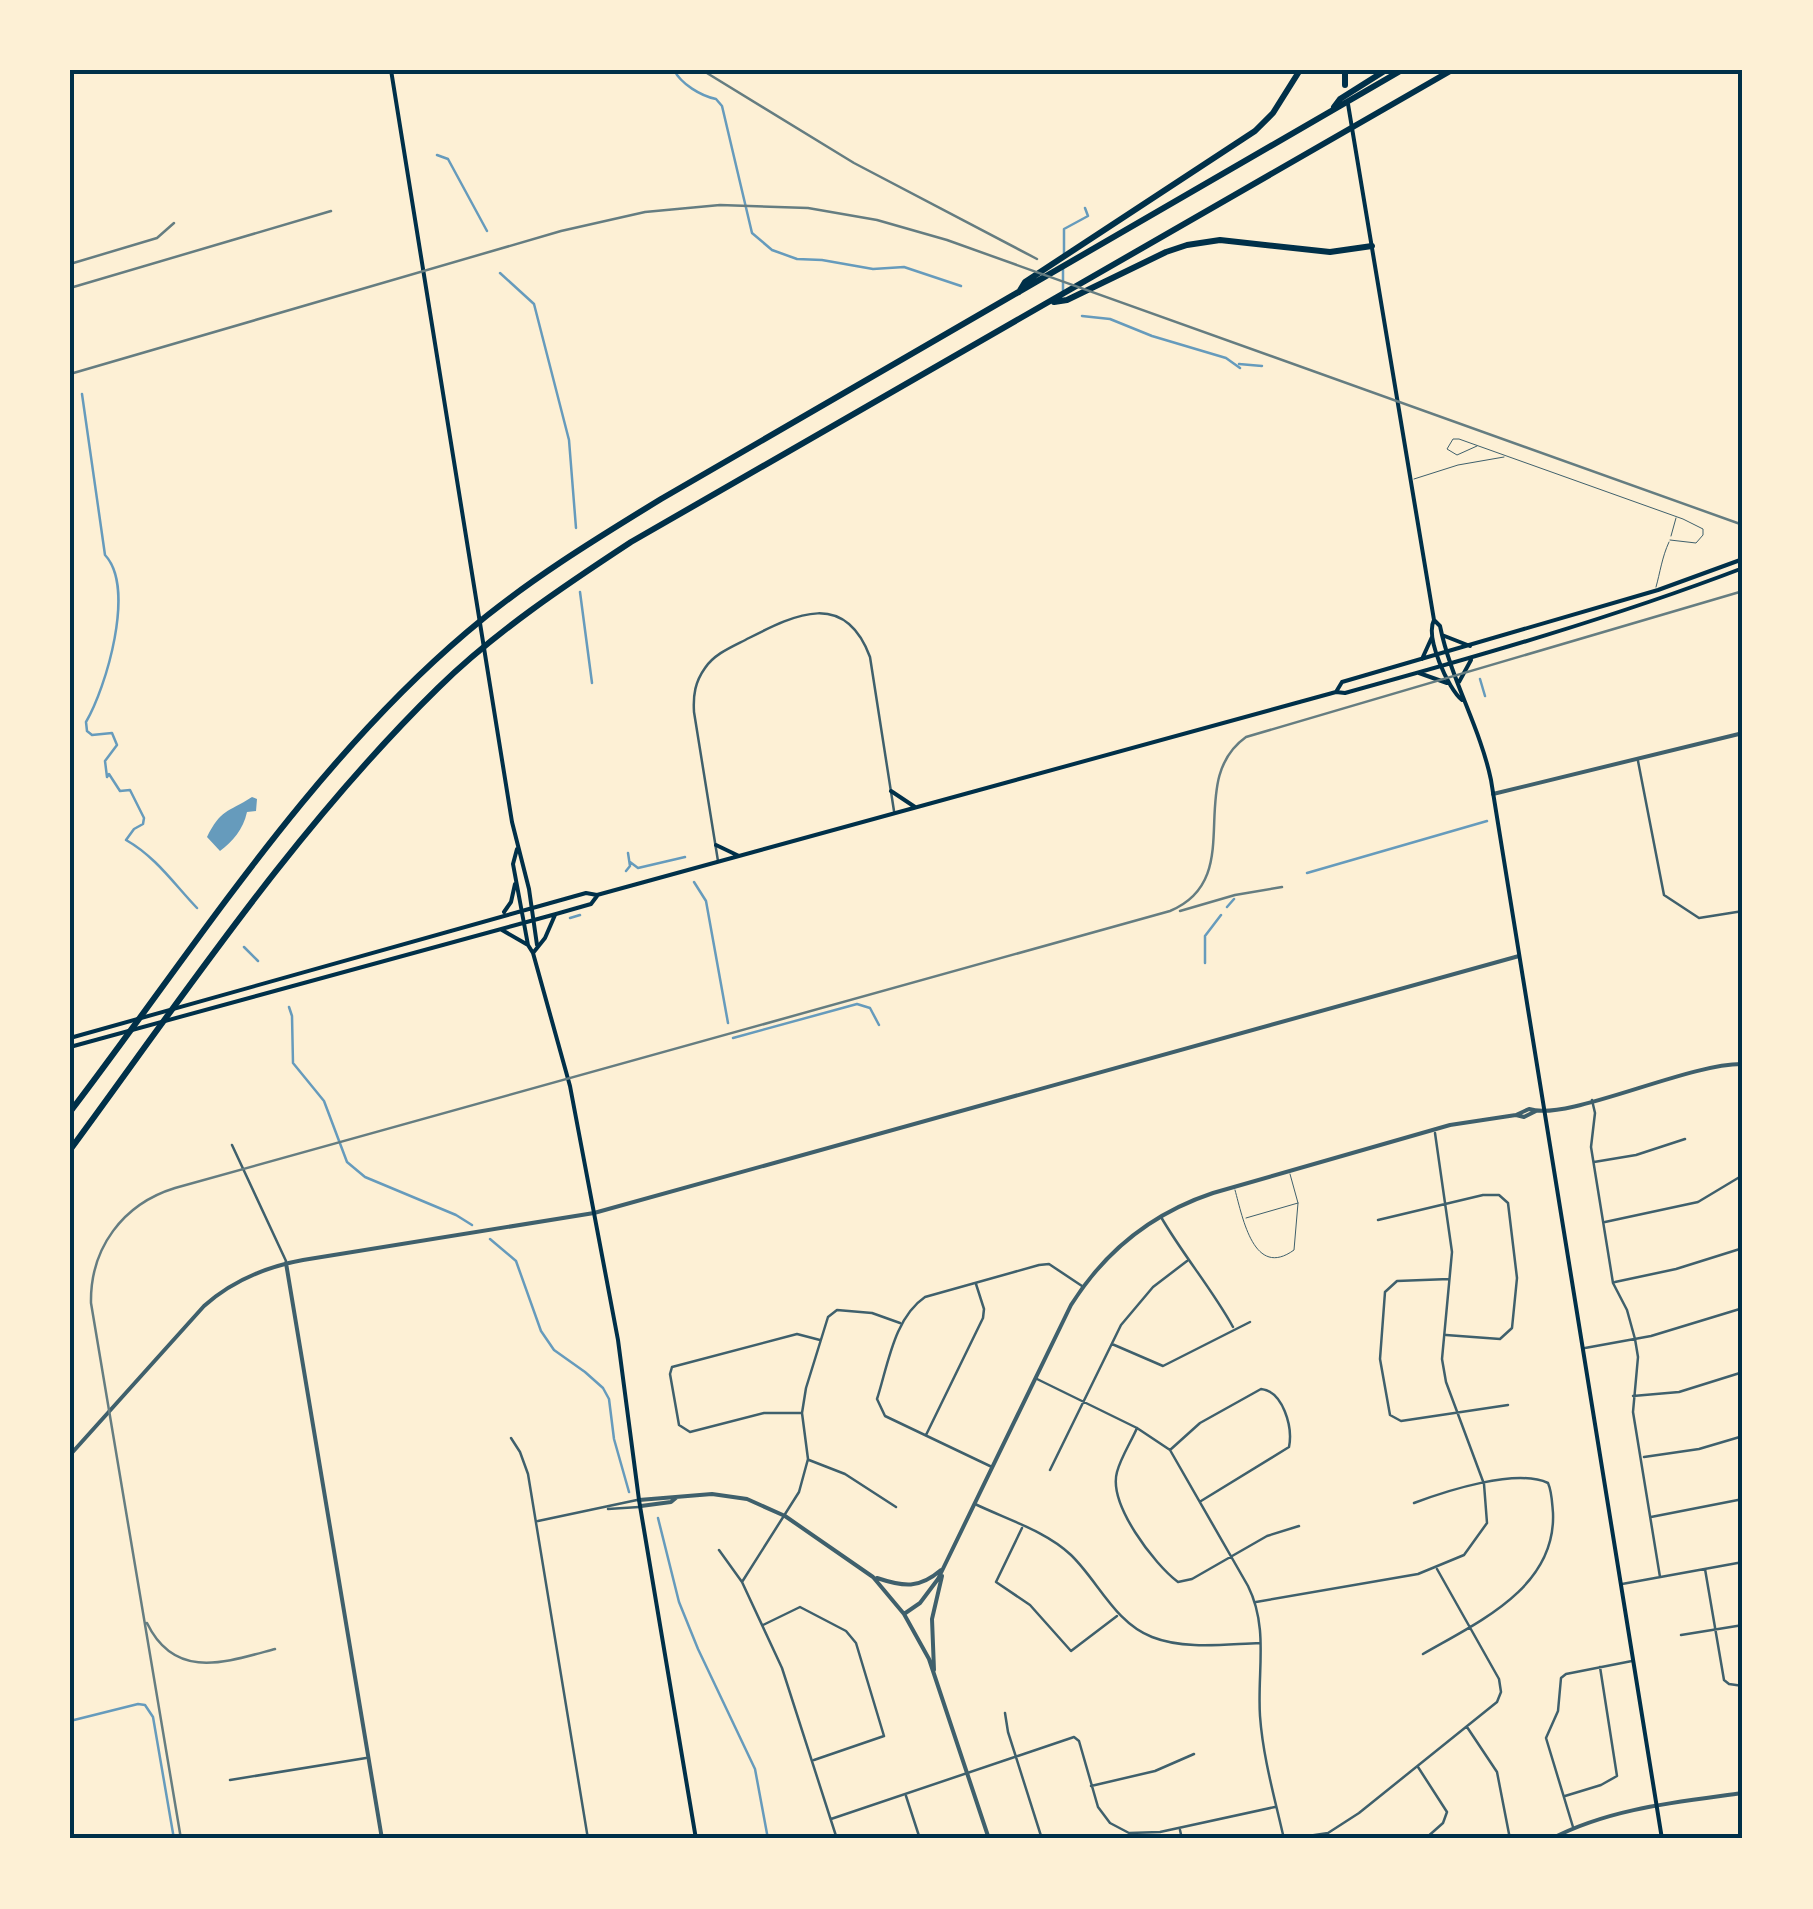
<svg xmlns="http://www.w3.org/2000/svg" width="1813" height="1909" font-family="'Public Sans',sans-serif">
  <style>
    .water { fill: #669bbc }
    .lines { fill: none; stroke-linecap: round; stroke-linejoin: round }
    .stream { stroke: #669bbc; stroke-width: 2.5 }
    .service { stroke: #3f606c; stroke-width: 1 }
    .minor { stroke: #3f606c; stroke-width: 2.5 }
    .tertiary { stroke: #3f606c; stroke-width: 4 }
    .secondary { stroke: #003049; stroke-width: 4 }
    .motorway { stroke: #003049; stroke-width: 6 }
    .rail { stroke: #657d81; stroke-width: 2.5 }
    .neatline { fill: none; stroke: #003049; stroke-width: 4 }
  </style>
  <rect width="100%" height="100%" fill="#fdf0d5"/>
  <path class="water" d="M252 797 257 799 256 811 247 812C243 830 233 841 220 851L207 837C221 809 227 813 252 797Z"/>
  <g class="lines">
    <path class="stream" d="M674 70C681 84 701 96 716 99L722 106 752 233 772 250 797 259 822 260 873 269 904 267 961 286
      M437 155 448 159 487 231
      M1064 254V229L1088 216 1085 208
      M500 273 534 304 569 440 576 528
      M1063 294V267
      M1082 316 1110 319 1152 336 1226 358 1240 368
      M1239 364 1262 366
      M82 394 105 555C136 588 106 688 86 722L87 731 92 735 112 733 117 745 105 761 107 777 109 774 120 791 130 790 144 818 143 824 134 829 126 840C156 857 174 884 197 908
      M580 592 592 683
      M1480 679 1485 696
      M630 862 638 868 685 857
      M626 871 630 866 628 853
      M1307 873 1487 821
      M694 882 706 901 728 1023
      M1227 907 1234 899
      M570 918 580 915
      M244 947 258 961
      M1205 963V936L1221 915
      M289 1007 292 1016 293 1063 324 1101 347 1162 365 1177 456 1215 472 1225
      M733 1038 857 1004 870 1008 879 1025
      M490 1239 516 1261 541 1331 554 1350 585 1372 603 1388 609 1399 614 1439 629 1492
      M658 1518 679 1602 698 1649 755 1769 768 1839
      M70 1721 138 1704 145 1705 153 1717 174 1839"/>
    <path class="service" d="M1477 446 1457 455 1447 449 1453 439H1459L1683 519 1703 529V535L1696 543 1670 540
      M1414 479 1458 465 1504 457
      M1671 536 1676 518
      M1656 587C1660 573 1662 557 1669 542
      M1235 1190C1243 1219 1254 1279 1294 1250L1298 1203 1290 1174
      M1246 1218 1298 1203"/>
    <path class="minor" d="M1638 761 1664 895 1699 918 1743 911
      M718 861 694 712C693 695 695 682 705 668 715 653 734 646 749 638 796 614 845 590 870 657L894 811
      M1592 1100 1595 1113 1591 1147 1613 1283 1627 1310 1635 1339 1638 1357 1633 1412 1660 1577
      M232 1145 286 1261
      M1594 1162 1636 1155 1685 1139
      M1161 1217C1183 1255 1212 1289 1233 1327
      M1378 1220 1483 1195H1499L1508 1203 1517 1278 1512 1328 1500 1339 1446 1335
      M1605 1222 1698 1202 1743 1175
      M1449 1279 1397 1281 1385 1292 1380 1359 1390 1415 1401 1421 1508 1405
      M1615 1282 1676 1269 1743 1248
      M1112 1344 1163 1366 1250 1322
      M1585 1348 1651 1336 1743 1308
      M1037 1379 1137 1428 1170 1450 1248 1586C1269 1628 1257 1672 1260 1716 1263 1758 1275 1799 1284 1839
      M1633 1396 1679 1392 1743 1372
      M801 1413H764L690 1432 679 1425 670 1374 672 1367 797 1334 820 1340
      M1137 1428C1131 1442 1121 1457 1117 1472 1108 1504 1154 1564 1178 1582L1192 1579 1267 1536 1299 1526
      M926 1435 983 1318 984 1309 976 1284
      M511 1438 520 1452 528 1474 588 1839
      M1170 1450 1200 1423 1261 1389C1283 1391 1293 1427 1289 1447L1201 1501
      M1644 1457 1699 1449 1743 1436
      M809 1460 845 1474 896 1507
      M992 1467 885 1416 877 1399C888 1365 894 1318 925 1297L1039 1265 1049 1264 1082 1286
      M1050 1470 1121 1325 1153 1287 1187 1261
      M1414 1503C1446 1491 1516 1468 1548 1483 1552 1492 1552 1502 1553 1513 1556 1588 1478 1622 1423 1654
      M975 1504C1006 1519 1046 1531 1071 1555 1098 1581 1115 1623 1152 1637 1185 1650 1226 1644 1260 1643
      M608 1509 639 1507
      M1651 1517 1743 1499
      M538 1521 637 1500
      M1022 1528 996 1582 1030 1605 1071 1651 1117 1616
      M719 1550 742 1582 782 1668 837 1839
      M1705 1569 1724 1680 1729 1684 1743 1686
      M742 1582 799 1492 808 1459 802 1413 806 1388 828 1317 837 1310 872 1313 900 1323
      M1622 1584 1743 1562
      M1256 1602 1418 1574 1464 1555 1487 1523 1484 1484 1446 1382 1442 1359 1452 1252 1435 1133
      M763 1625 800 1607 846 1631 856 1643 884 1736 814 1760
      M1681 1635 1743 1625
      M1005 1713 1008 1732 1042 1839
      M1467 1727 1497 1772 1510 1839
      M1418 1767 1447 1812 1443 1823 1425 1839
      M230 1780 366 1758
      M1091 1786 1155 1771 1194 1754
      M906 1796 920 1839
      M1565 1796 1601 1785 1617 1776 1600 1667
      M831 1819 1074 1737 1079 1741 1098 1807 1110 1823 1129 1833 1160 1832 1275 1807
      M1573 1827 1546 1738 1558 1711 1561 1678 1566 1674 1632 1661
      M1180 1830 1182 1839
      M1288 1839 1328 1833 1359 1813 1497 1702 1501 1692 1499 1679 1437 1569"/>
    <path class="tertiary" d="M1493 794 1743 733
      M1516 1115 1529 1109C1567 1122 1687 1063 1743 1064
      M286 1263 382 1839
      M70 1455 204 1306C232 1281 265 1267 303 1260L594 1213 1519 956
      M639 1500 712 1494 747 1499 785 1516 873 1577 904 1614 929 1659 989 1839
      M641 1506 671 1502 677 1497
      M877 1578C904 1587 919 1589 941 1570
      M904 1614 920 1603 938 1579 1071 1305C1105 1251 1153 1213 1213 1193L1450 1125 1516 1115 1524 1117 1536 1111
      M934 1670 932 1619 942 1576
      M1551 1839C1610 1808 1678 1802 1743 1793"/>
    <path class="secondary" d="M391 70 512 822 529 889 537 945
      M1348 104 1434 620 1440 626C1451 680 1480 727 1491 780L1662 1839
      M1434 620C1425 637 1448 689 1462 700
      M1442 635 1470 646
      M1422 659 1432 637
      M1419 673 1447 683
      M1459 682 1471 660
      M1336 692 1342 682 1658 590 1743 559
      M891 791 915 807
      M716 845 739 856
      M517 849 513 864 528 945 533 953 570 1086 618 1340 639 1500 696 1839
      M504 912 511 902 515 884
      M502 930 528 945
      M533 953 545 938 555 915
      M70 1038 586 893 597 895 1336 692 1345 693C1479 656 1612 618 1743 568
      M70 1047 556 914 591 904 597 896"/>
    <path class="motorway" d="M1345 85V70
      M1334 107 1340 99 1386 70
      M1019 292 1025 282 1255 131 1273 113 1300 70
      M1054 302 1067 300 1166 252 1187 245 1220 240 1330 252 1372 246
      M70 1112C195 948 308 767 467 632 527 581 594 540 661 499L1402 70
      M70 1150C186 992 297 826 438 688 495 632 564 586 631 542L1452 70"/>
    <path class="rail" d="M702 70 854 163 1037 259
      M70 264 157 238 174 223
      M70 288 331 211
      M70 374 561 231 645 212 720 205 808 208 877 220 947 240 1743 525
      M1180 911 1235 895 1282 887
      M147 1623C175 1681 226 1662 275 1649
      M181 1839 91 1303C90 1248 123 1204 175 1188L1170 911C1249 878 1183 782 1246 737L1743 591"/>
  </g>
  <rect width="1813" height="1909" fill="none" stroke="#fdf0d5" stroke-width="145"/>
  <rect x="72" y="72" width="1668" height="1764" class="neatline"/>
</svg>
